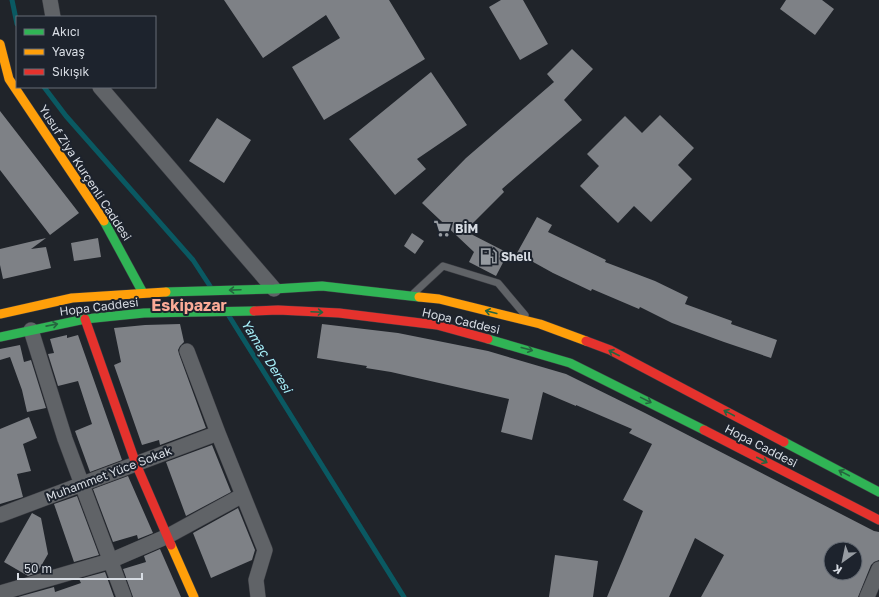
<svg xmlns="http://www.w3.org/2000/svg" width="879" height="597" font-family="'Golos Text',sans-serif">
  <style>
    .lines { fill: none; stroke-linecap: round; stroke-linejoin: round }
    .stream { stroke: #0a5962; stroke-width: 5 }
    .building { fill: #7e8186; fill-rule: evenodd }
    .lane-casing { stroke: #3c3e44; stroke-width: 8 }
    .street-casing { stroke: #3c3e44; stroke-width: 16 }
    .fast-casing { stroke: #3c3e44; stroke-width: 10 }
    .slow-casing { stroke: #3c3e44; stroke-width: 10 }
    .jam-casing { stroke: #3c3e44; stroke-width: 10 }
    .lane { stroke: #606367; stroke-width: 7 }
    .street { stroke: #606367; stroke-width: 15 }
    .fast { stroke: #30b455; stroke-width: 9 }
    .slow { stroke: #ff9f0a; stroke-width: 9 }
    .jam { stroke: #e5322d; stroke-width: 9 }
    .oneway { stroke: #26643f }
    .labels { text-anchor: middle; stroke-width: 4; stroke-linejoin: round; paint-order: stroke }
    .street-label { font-size: 12px; fill: #d7dce3; stroke: #1d232d }
    .poi-label { font-size: 12px; font-weight: bold; fill: #d7dce3; stroke: #1d232d; text-anchor: start }
    .water-label { font-size: 13px; font-style: italic; fill: #a8f1fa; stroke: #1d232d }
    .district-label { font-size: 16px; font-weight: bold; fill: #fbaa97; stroke: #1d232d }
  </style>
  <rect width="100%" height="100%" fill="#20242a"/>
  <g class="lines">
    <path class="stream" d="M12 0 17 24
      M44 87 66 116 193 260 210 286
      M229 316 404 597"/>
  </g>
  <path class="building" d="M224 0H389L425 59 324 120 292 67 340 38 326 15 263 58Z
    M501 0H523L548 44 520 60 489 7Z
    M786 0H822L834 9 815 35 780 9Z
    M572 49 593 69 564 100 582 120 502 189 504 192 465 231 508 253 496 276 469 262 474 252 422 203 466 158 554 82 547 74Z
    M431 72 467 125 417 159 426 169 395 195 349 139Z
    M0 111 79 213 50 235 0 170Z
    M660 115 694 148 678 165 692 179 651 222 634 206 618 223 580 186 599 166 587 154 625 116 642 133Z
    M217 118 251 140 224 183 189 161Z
    M537 217 552 225 548 232 606 260 605 262 655 281 688 297 685 304 732 321 731 324 777 340 771 358 724 342 672 323 640 307 639 309 592 289 591 291 553 273 517 253Z
    M412 233 424 241 415 254 404 246Z
    M46 238 31 249 46 247 51 268 3 279 0 265V249Z
    M98 238 101 257 74 261 71 243Z
    M180 324 184 342 180 346 178 350 179 354 206 428 160 445 159 440 142 445 114 365 121 362 114 328 145 325Z
    M322 324 398 333 488 351 566 374 645 413 874 531 879 532V560L874 562 871 565 858 597H701L724 555 695 538 669 597H607L643 511 623 500 652 444 629 433 632 429 576 405V406L543 392 532 440 501 432 509 399 391 372 366 368 367 366 317 358ZM831 549H855V573H831Z
    M67 335V338L78 335 122 460 90 472 75 431 92 424 78 381 58 386 48 354 54 353 50 339Z
    M20 345 24 362 31 360 46 408 27 412 22 390 10 357 0 360V349Z
    M29 417 37 438 23 444 31 471 17 474 23 497 0 504V429Z
    M212 445 231 492 186 516 166 462Z
    M128 476 153 533 138 539 137 535 113 542 93 489Z
    M77 496 99 555 74 562 54 504Z
    M238 508 255 550 252 560 211 578 193 533Z
    M32 513 41 518 48 554 37 573 28 576 4 562Z
    M160 549 181 597H133L123 569 146 562 144 556Z
    M555 555 598 561 593 597H549Z
    M105 572 114 597H18L54 587 55 592 81 583 79 579Z"/>
  <g class="lines">
    <defs>
      <path id="lane" d="M414 293 443 266 498 283 525 315"/>
      <path id="street" d="M50 0 53 17
        M100 87 274 289
        M31 330 65 439 124 597
        M187 351 218 433 265 550 256 580 258 597
        M0 515 218 433
        M0 593 110 561 168 536 243 495
        M867 597 879 569"/>
      <path id="fast" d="M104 221 143 293
        M166 292 274 289 322 286 419 297
        M0 337 85 319 144 313 254 311
        M488 339 570 363 704 430
        M784 442 879 492"/>
      <path id="slow" d="M0 44 9 79 104 221
        M419 297 439 299 540 324 586 341
        M0 314 72 298 166 292
        M171 545 194 597"/>
      <path id="jam" d="M254 311 278 310 339 313 437 325 488 339
        M85 319 136 464 171 545
        M586 341 610 350 784 442
        M704 430 879 520"/>
    </defs>
    <use href="#lane" class="lane-casing"/>
    <use href="#street" class="street-casing"/>
    <use href="#fast" class="fast-casing"/>
    <use href="#slow" class="slow-casing"/>
    <use href="#jam" class="jam-casing"/>
    <use href="#lane" class="lane"/>
    <use href="#street" class="street"/>
    <use href="#fast" class="fast"/>
    <use href="#slow" class="slow"/>
    <use href="#jam" class="jam"/>
  </g>
  <defs><path id="oneway-shaft" d="M-6 0H5M1.5-3L5.5 0L1.5 3" fill="none" stroke-width="1.6" stroke-linecap="round" stroke-linejoin="round"/></defs>
  <g class="oneway">
    <use href="#oneway-shaft" transform="translate(235 290) rotate(178)"/>
    <use href="#oneway-shaft" transform="translate(317 312) rotate(3)"/>
    <use href="#oneway-shaft" transform="translate(491 312) rotate(-166)"/>
    <use href="#oneway-shaft" transform="translate(52 325) rotate(-11)"/>
    <use href="#oneway-shaft" transform="translate(527 349) rotate(15)"/>
    <use href="#oneway-shaft" transform="translate(614 353) rotate(-153)"/>
    <use href="#oneway-shaft" transform="translate(646 400) rotate(26)"/>
    <use href="#oneway-shaft" transform="translate(729 413) rotate(-152)"/>
    <use href="#oneway-shaft" transform="translate(762 460) rotate(27)"/>
    <use href="#oneway-shaft" transform="translate(844 473) rotate(-152)"/>
  </g>
  <defs>
    <symbol id="supermarket-bare" viewBox="-9 -9 18 18"><path d="M-6-5.5h2.5l.6 2H6L4.5 2H-2.5L-4.4-4H-6ZM-1.5 3.2a1.3 1.3 0 1 0 .1 0ZM3 3.2a1.3 1.3 0 1 0 .1 0Z" fill="#979ca2" stroke="#1d232d" stroke-width="2.5" paint-order="stroke"/></symbol>
    <symbol id="fuel-bare" viewBox="-9 -9 18 18"><path d="M-5.5-6h7V0h2V4h1.3V-2.5L3-4.5l.8-.8L6-3V5H2.5V1h-1V6h-7ZM-4.2-4.7v3.2H.2V-4.7Z" fill="#979ca2" stroke="#1d232d" stroke-width="2.5" paint-order="stroke"/></symbol>
  </defs>
  <g fill-rule="evenodd">
    <use href="#supermarket-bare" x="430" y="216" width="25" height="25"/>
    <use href="#fuel-bare" x="476" y="244" width="25" height="25"/>
  </g>
  <g class="labels">
    <g class="street-label">
      <text transform="translate(85 173) rotate(57)" y="4">Yusuf Ziya Kurçenli Caddesi</text>
      <text transform="translate(99 307) rotate(-7)" y="4">Hopa Caddesi</text>
      <text transform="translate(461 321) rotate(13)" y="4">Hopa Caddesi</text>
      <text transform="translate(761 446) rotate(27)" y="4">Hopa Caddesi</text>
      <text transform="translate(109 474) rotate(-21)" y="4">Muhammet Yüce Sokak</text>
    </g>
    <g class="poi-label">
      <text x="455" y="233">BİM</text>
      <text x="501" y="261">Shell</text>
    </g>
    <g class="water-label">
      <text transform="translate(267 356) rotate(58)" y="5">Yamaç Deresi</text>
    </g>
    <g class="district-label">
      <text x="189" y="311">Eskipazar</text>
    </g>
  </g>
  <rect x="16" y="16" width="140" height="72" fill="#1d232d" stroke="#676d76"/>
  <rect x="24" y="29" width="20" height="6" fill="#30b455" stroke="#676d76"/>
  <text x="52" y="36" font-size="12" fill="#d7dce3">Akıcı</text>
  <rect x="24" y="49" width="20" height="6" fill="#ff9f0a" stroke="#676d76"/>
  <text x="52" y="56" font-size="12" fill="#d7dce3">Yavaş</text>
  <rect x="24" y="69" width="20" height="6" fill="#e5322d" stroke="#676d76"/>
  <text x="52" y="76" font-size="12" fill="#d7dce3">Sıkışık</text>
  <g transform="translate(843 561) rotate(213)"><circle r="19" fill="#1d232d" stroke="#676d76"/>
  <path d="M0-3L7 15L0 10L-7 15Z" fill="#979ca2"/>
  <text y="-6" font-size="11" font-weight="bold" text-anchor="middle" fill="#d7dce3">K</text>
  </g>
  <path d="M18 573v6h124v-6" fill="none" stroke="#d7dce3" stroke-width="2"/>
  <text x="24" y="573" font-size="12" fill="#d7dce3" stroke="#1d232d" stroke-width="3" paint-order="stroke">50 m</text>
</svg>
